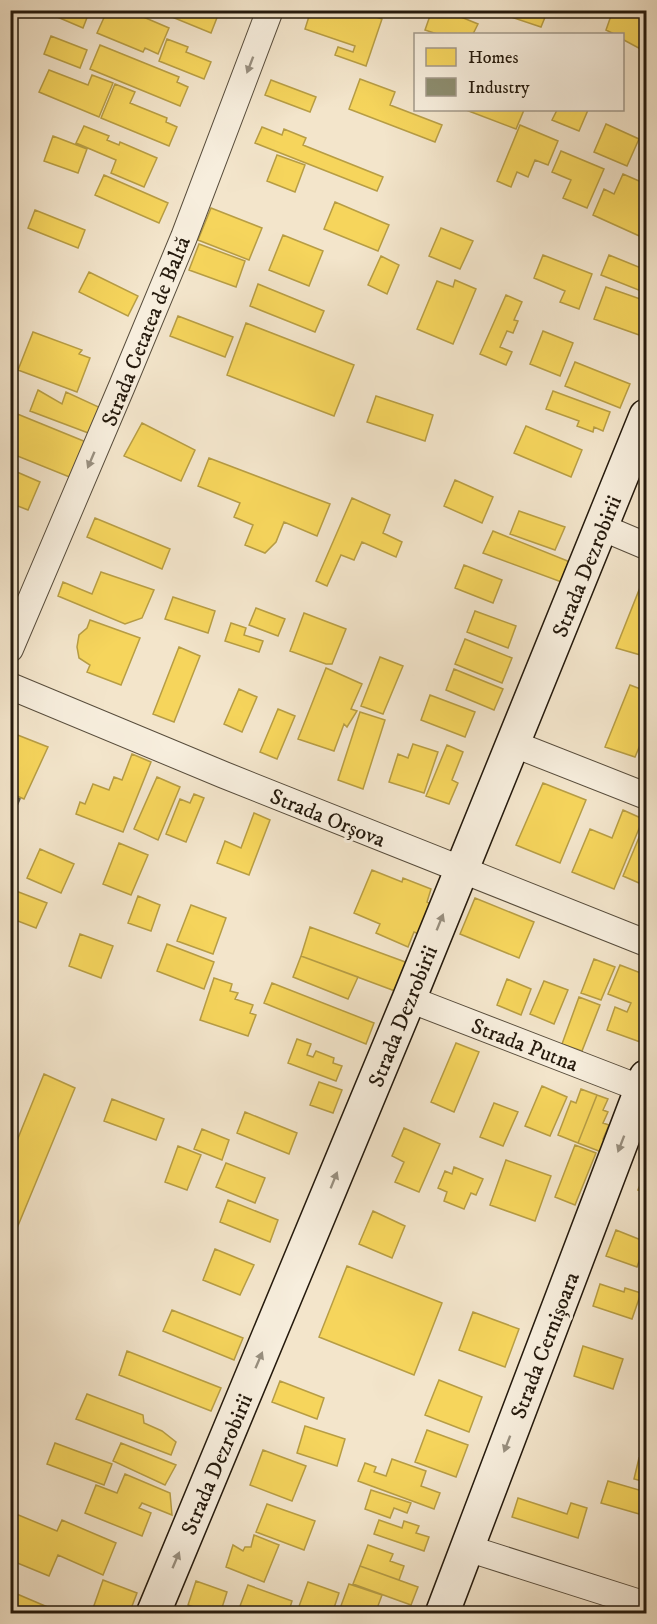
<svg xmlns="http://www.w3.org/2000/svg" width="657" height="1624" font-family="'IM FELL DW Pica',serif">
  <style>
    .homes { fill: #f6d55c; stroke: #b79d44; stroke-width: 1.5 }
    .industry { fill: #8c8c6e; stroke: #6d6a51; stroke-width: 1.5 }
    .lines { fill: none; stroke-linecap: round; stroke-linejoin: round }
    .street-casing { stroke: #584d3c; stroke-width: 28 }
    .secondary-casing { stroke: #251a0d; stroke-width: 36 }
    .street { stroke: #f7eedd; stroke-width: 26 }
    .secondary { stroke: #f7eedd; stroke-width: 33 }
    .oneway { fill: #988f7f }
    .labels { text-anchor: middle; stroke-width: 6; stroke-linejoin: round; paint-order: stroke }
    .street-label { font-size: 22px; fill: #251a0d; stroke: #f7eedd }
  </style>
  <rect width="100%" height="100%" fill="#f3e5cb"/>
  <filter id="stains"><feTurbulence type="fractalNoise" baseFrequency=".00333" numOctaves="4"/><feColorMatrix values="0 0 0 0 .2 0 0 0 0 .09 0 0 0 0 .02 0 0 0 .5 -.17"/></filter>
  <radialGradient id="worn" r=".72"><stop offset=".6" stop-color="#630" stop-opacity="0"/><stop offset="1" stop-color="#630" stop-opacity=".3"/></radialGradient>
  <path class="homes" d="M57 10H90L83 28 55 16Z
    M119 10H127L169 28 158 54 145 48 143 52 97 33 107 11 117 15Z
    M155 10H220L211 33Z
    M311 10H356L382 19 366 66 335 55 338 47 353 52 355 46 305 29Z
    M432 10H444L478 24 473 34H437L425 30Z
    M503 10H548L541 27 502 14Z
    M613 10H646V52L622 39V34H614L606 30Z
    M51 36 87 50 80 68 44 54Z
    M167 39 188 47 186 52 211 62 204 79 159 61Z
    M100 45 179 77 177 82 188 87 180 106 90 69Z
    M49 70 88 85 92 75 113 83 99 117 39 92Z
    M360 79 395 92 390 105 442 125 435 142 349 109Z
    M271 80 316 97 310 112 265 95Z
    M115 84 135 92 130 103 167 118 166 122 177 127 169 146 101 118Z
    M466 110H524L516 129Z
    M557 110H588L579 131 552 120Z
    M606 124 639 139 627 166 594 152Z
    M520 125 558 141 548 165 535 160 528 177 517 172 511 187 497 181Z
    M84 126 109 136 107 140 119 145 120 142 157 158 144 187 111 173 116 160 76 143Z
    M262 127 282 135 284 129 306 138 303 145 383 177 377 191 255 143Z
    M53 136 87 149 78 173 44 161Z
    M561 151 604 169 587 208 563 198 571 180 552 172Z
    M277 155 305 165 295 192 267 181Z
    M623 174 646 184V239L593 215 604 189 614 194Z
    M104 175 168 203 159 223 95 195Z
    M335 202 389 225 378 251 324 229Z
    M211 208 262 228 249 260 198 240Z
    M35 210 85 230 78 248 28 228Z
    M441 228 473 241 460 269 429 256Z
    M283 235 323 251 309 286 269 270Z
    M199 244 245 261 236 287 189 270Z
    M543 255 592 274 579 309 560 302 565 291 534 278Z
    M609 255 646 270V293L601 275Z
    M381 256 399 265 387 294 368 285Z
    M89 272 138 296 128 316 79 292Z
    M455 280 476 289 453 344 417 329 437 281 453 287Z
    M258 284 324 311 315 332 250 306Z
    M606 287 646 301V325L642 336 594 319Z
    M506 295 522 302 514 320 518 321 513 333 507 331 500 347 512 352 506 365 480 354Z
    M178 316 233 337 225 357 170 336Z
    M246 323 354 365 334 416 227 375Z
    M543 331 573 343 560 376 530 364Z
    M33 332 82 350 79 354 90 358 77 392 18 370Z
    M575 362 630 384 620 408 565 386Z
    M38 390 62 404 66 392 103 409 91 434 30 411Z
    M553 391 610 412 603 431 594 427 593 432 577 426 579 421 546 409Z
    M376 396 433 415 425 441 367 422Z
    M10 411 86 442 72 478 10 453Z
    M142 423 195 450 181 481 124 456Z
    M526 426 582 450 571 477 514 453Z
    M209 458 330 504 317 536 284 522 276 542 265 553 245 545 253 525 234 517 240 503 198 486Z
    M10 469 40 482 28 510 10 503Z
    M455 480 493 497 482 523 444 506Z
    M352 498 390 515 383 533 402 542 396 557 362 542 354 560 341 555 327 586 316 581Z
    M519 511 565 527 555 550 510 534Z
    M95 518 170 549 162 569 87 537Z
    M493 531 575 564 567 584 483 553Z
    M464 565 502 580 493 603 455 588Z
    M101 572 154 590 142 618 125 624 58 596 63 582 92 594Z
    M643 580 646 582V652L644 656 616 648Z
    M173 597 215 611 208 633 165 619Z
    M256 608 285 619 278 636 249 625Z
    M475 611 516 626 508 648 467 632Z
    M304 613 346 629 332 664H326L290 651Z
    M90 620 140 638 121 685 87 672 90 665 79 658 77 647 79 635 87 628Z
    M231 623 246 628 244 635 263 641 259 652 225 641Z
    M465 639 512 658 502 683 455 664Z
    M179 647 200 656 174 722 153 714Z
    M380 657 403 666 383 714 361 706Z
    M326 668 362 684 351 709 357 711 347 727 344 724 334 751 298 739Z
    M454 669 503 689 494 710 446 690Z
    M630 685 646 691V731L635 757 605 747Z
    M239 689 257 697 242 732 224 724Z
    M430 695 475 712 465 737 421 720Z
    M278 709 295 716 277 759 260 752Z
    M360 712 385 720 363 789 338 780Z
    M10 732 48 747 24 799 10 793Z
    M413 744 438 752 424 793 389 782 398 754 408 758Z
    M447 745 463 752 452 780 458 783 449 804 426 796Z
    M132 754 151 762 123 832 76 814 80 802 85 804 93 784 109 790 114 777 122 780Z
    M157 777 180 787 158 840 134 829Z
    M543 783 586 800 560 863 516 845Z
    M194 794 204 798 186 842 166 834 180 799 190 803Z
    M623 810 643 819 614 889 572 872 590 829 612 838Z
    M254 813 270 820 249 875 217 863 225 841 241 848Z
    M645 823 646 824V886L623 876Z
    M119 843 148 855 131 895 103 884Z
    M40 849 74 864 61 893 27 878Z
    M372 870 402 882 403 878 431 889 427 902 432 904 419 934 414 932 408 947 376 933 380 924 354 913Z
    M16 891 47 903 36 928 10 918V905Z
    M138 896 160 905 151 931 128 923Z
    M475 898 534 922 519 958 460 934Z
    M191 905 226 918 213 954 177 941Z
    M310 927 408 963 395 991 301 956Z
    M80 934 113 946 101 978 69 966Z
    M167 944 214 962 204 989 157 971Z
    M301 956 358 977 348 999 293 977Z
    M594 959 615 967 601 1000 581 993Z
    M620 965 646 975V1034L643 1043 607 1030 615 1007 627 1012 631 1003 608 994Z
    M214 978 232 984 230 991 238 993 235 999 253 1005 250 1013 256 1015 248 1036 200 1020Z
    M507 979 531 989 521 1015 497 1005Z
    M544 981 568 990 554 1024 530 1014Z
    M272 983 374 1023 366 1044 264 1003Z
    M579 997 600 1005 582 1051 562 1044Z
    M297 1039 311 1044 307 1055 313 1057 316 1051 334 1058 333 1063 342 1066 336 1081 288 1063Z
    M456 1043 479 1052 454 1112 431 1102Z
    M44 1074 75 1088 10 1245V1158Z
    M319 1082 342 1090 333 1113 310 1105Z
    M542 1086 567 1097 550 1136 525 1126Z
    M581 1089 597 1095 578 1143 558 1135 571 1101 576 1103Z
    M597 1095 608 1099 603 1110 608 1112 603 1123 609 1125 603 1139 608 1141 604 1153 578 1143Z
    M112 1099 164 1119 156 1140 104 1121Z
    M494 1103 518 1112 503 1146 480 1137Z
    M245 1112 297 1133 289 1154 237 1133Z
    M404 1128 440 1144 419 1192 395 1182 404 1162 392 1156Z
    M202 1129 229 1140 222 1160 194 1149Z
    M575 1145 596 1153 575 1205 555 1197Z
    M178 1146 201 1155 187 1190 165 1182Z
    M506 1160 551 1176 535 1221 490 1205Z
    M226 1163 265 1178 255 1203 216 1187Z
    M454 1167 483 1179 476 1195 471 1193 464 1209 444 1201 447 1192 438 1188 445 1171 452 1174Z
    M643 1177 646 1178V1193L638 1190Z
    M228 1200 278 1220 270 1242 220 1222Z
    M373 1211 405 1226 392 1258 359 1244Z
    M616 1230 646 1242 637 1267 606 1256Z
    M215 1249 254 1265 240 1295 203 1280Z
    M347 1266 442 1303 414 1375 319 1337Z
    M600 1284 624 1292 625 1288 641 1293 632 1319 593 1306Z
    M172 1310 243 1338 234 1360 163 1331Z
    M473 1312 519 1329 505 1367 459 1350Z
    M583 1346 623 1359 613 1389 574 1376Z
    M127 1351 221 1388 211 1411 119 1375Z
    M439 1380 482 1397 469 1432 425 1415Z
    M280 1381 324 1398 317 1419 272 1402Z
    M87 1394 143 1415 144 1423 162 1431 176 1442 171 1455 76 1419Z
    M305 1426 345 1439 337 1466 297 1453Z
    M427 1430 468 1445 456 1477 415 1462Z
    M55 1443 112 1464 104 1485 47 1464Z
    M121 1443 176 1465 165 1485 113 1461Z
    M263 1450 306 1466 292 1501 250 1485Z
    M639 1458 646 1460V1482L634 1479Z
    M392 1459 426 1471 421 1486 440 1493 434 1509 358 1481 365 1463 376 1467 374 1472 386 1476Z
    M125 1474 170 1493 172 1515 142 1503 139 1508 151 1513 142 1536 85 1513 96 1485 117 1493Z
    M608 1481 646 1492V1516L601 1503Z
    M371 1490 411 1503 407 1513 394 1508 390 1518 365 1509Z
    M518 1498 567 1514 571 1503 587 1508 578 1538 512 1517Z
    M267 1504 315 1521 304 1550 256 1532Z
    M16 1514 57 1531 62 1520 116 1543 103 1575 58 1555 49 1576 10 1560V1530Z
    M379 1520 402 1528 404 1521 419 1526 416 1533 429 1537 424 1551 374 1534Z
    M254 1535 279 1545 264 1582 226 1567 233 1545 243 1551 245 1547H251Z
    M368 1545 393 1554 390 1561 404 1566 399 1580 360 1566Z
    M360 1566 418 1587 411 1605 353 1584Z
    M103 1580 137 1593 129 1614H91Z
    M196 1581 227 1592 220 1614H214L188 1605Z
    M308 1582 339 1593 332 1614H310L298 1609Z
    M349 1584 382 1595 375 1614H338Z
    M248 1585 292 1601 288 1614H237Z
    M10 1591 64 1614H10Z"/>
  <path class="industry" d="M10 795 20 799 10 822Z"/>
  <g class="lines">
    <defs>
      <path id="street" d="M601 527 646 546
        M10 649 122 386 184 237 270 10
        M10 686 224 775 646 943
        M514 744 646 796
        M409 999 642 1089
        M467 1548 646 1605"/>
      <path id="secondary" d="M153 1614 409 999 646 416
        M442 1614 646 1077"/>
    </defs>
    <use href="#street" class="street-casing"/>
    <use href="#secondary" class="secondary-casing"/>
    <use href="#street" class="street"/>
    <use href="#secondary" class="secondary"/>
  </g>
  <defs><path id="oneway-solid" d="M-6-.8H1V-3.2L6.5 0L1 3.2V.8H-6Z" transform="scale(1.5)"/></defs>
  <g class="oneway">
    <use href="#oneway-solid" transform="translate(250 65) rotate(111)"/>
    <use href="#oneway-solid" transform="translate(91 460) rotate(113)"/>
    <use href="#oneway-solid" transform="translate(440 922) rotate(-68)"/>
    <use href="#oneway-solid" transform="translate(621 1144) rotate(111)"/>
    <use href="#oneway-solid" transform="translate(334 1180) rotate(-68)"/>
    <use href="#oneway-solid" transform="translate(259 1360) rotate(-67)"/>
    <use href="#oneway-solid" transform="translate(507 1444) rotate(111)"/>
    <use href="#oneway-solid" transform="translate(176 1560) rotate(-67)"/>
  </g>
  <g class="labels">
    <g class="street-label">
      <text transform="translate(145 331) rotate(-68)" y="8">Strada Cetatea de Baltă</text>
      <text transform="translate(586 566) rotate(-68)" y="8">Strada Dezrobirii</text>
      <text transform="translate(328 817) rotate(22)" y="8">Strada Orșova</text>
      <text transform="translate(402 1016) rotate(-68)" y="8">Strada Dezrobirii</text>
      <text transform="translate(525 1044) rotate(21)" y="8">Strada Putna</text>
      <text transform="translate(544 1345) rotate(-69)" y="8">Strada Cernișoara</text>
      <text transform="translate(216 1464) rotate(-67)" y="8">Strada Dezrobirii</text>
    </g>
  </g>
  <rect width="657" height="1624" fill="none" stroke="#f3e5cb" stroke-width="36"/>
  <rect x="12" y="12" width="633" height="1600" fill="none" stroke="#251a0d" stroke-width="3"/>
  <rect x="18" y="18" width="621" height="1588" fill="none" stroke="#251a0d" stroke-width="1.5"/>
  <rect x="414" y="33" width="210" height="78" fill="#f7eedd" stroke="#a3998a" stroke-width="1.5"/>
  <rect x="426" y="48" width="30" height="18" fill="#f6d55c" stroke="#a3998a" stroke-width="1.5"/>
  <text x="468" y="63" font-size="18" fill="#251a0d">Homes</text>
  <rect x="426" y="78" width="30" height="18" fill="#8c8c6e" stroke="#a3998a" stroke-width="1.5"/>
  <text x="468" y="93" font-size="18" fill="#251a0d">Industry</text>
  <rect width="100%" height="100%" filter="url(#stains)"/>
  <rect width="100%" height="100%" fill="url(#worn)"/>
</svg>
